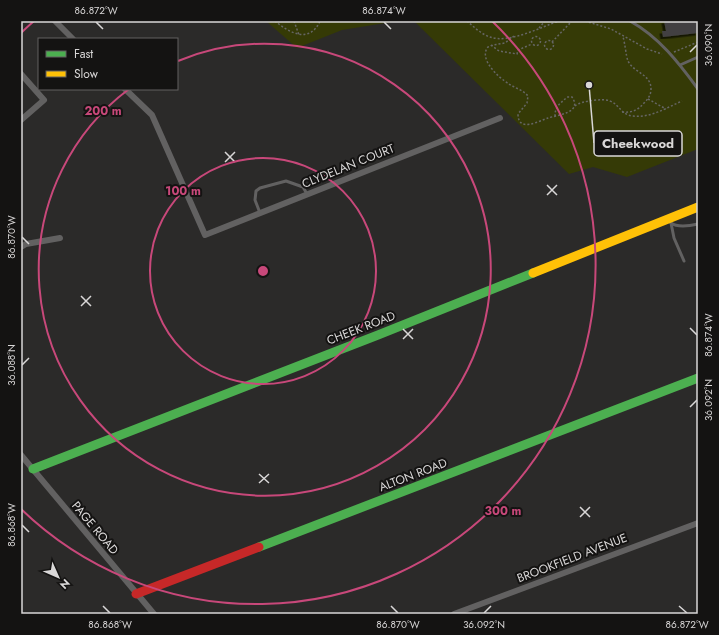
<svg xmlns="http://www.w3.org/2000/svg" width="719" height="635" font-family="Jost,sans-serif">
  <defs>
    <filter id="shadow"><feDropShadow dx="-2.5" dy="2.5" stdDeviation="0" flood-color="#0009"/></filter>
  </defs>
  <rect width="100%" height="100%" fill="#2b2a29"/>
  <!-- green -->
  <g fill="#353a06">
    <path d="M266 21H398L342 30 297 48Z"/>
    <path d="M414 21H698V149L627 177 593 167 569 174Z"/>
  </g>
  <!-- building -->
  <path fill="#424142" filter="url(#shadow)" d="M664 21H698V33L663 37 662 31H666Z"/>
  <g fill="none" stroke-linecap="round" stroke-linejoin="round">
    <!-- path -->
    <g stroke="#666664" stroke-width="1.5" stroke-dasharray="2 2" stroke-linecap="butt">
      <path d="M275 21C289 33 310 44 320 21"/>
      <path d="M294 21 299 35"/>
      <path d="M467 21C474 27 481 34 490 37 509 44 541 27 559 21"/>
      <path d="M585 21 611 29 647 49 662 54"/>
      <path d="M539 28 545 21"/>
      <path d="M514 36 505 43 493 45 488 47C478 59 499 78 509 84 515 88 523 90 528 96L527 103 518 114C518 133 539 121 548 118 557 115 583 113 572 97H567C560 104 555 106 555 116"/>
      <circle cx="536" cy="41" r="4.5"/>
      <circle cx="549" cy="45" r="4.5"/>
      <path d="M552 42 572 21"/>
      <path d="M491 45 499 51 517 54 518 50 532 44"/>
      <path d="M674 52 698 42"/>
      <path d="M648 99 666 109"/>
      <path d="M575 106C580 101 604 98 610 101 620 105 621 115 633 116 651 118 666 108 682 101"/>
      <path d="M622 112C632 113 638 110 644 103 648 99 651 95 651 89 651 74 634 73 628 61 626 56 625 43 623 37"/>
    </g>
    <!-- lane -->
    <g stroke="#626161" stroke-width="3">
      <path d="M630 21C659 37 679 63 698 89"/>
      <path d="M680 65 698 57"/>
      <path d="M260 213 255 200 256 191 260 188 286 181 303 187 307 194"/>
      <path d="M671 223 674 238 684 261"/>
      <path d="M671 223C678 228 689 226 698 224"/>
    </g>
    <!-- street -->
    <g stroke="#626161" stroke-width="6">
      <path d="M55 21 73 39"/>
      <path d="M21 74 44 100 21 120"/>
      <path d="M125 89 152 115 205 235 500 118"/>
      <path d="M21 247 26 244 60 238"/>
      <path d="M21 455 154 614"/>
      <path d="M454 614 698 523"/>
    </g>
    <!-- fast -->
    <g stroke="#4caf50" stroke-width="9">
      <path d="M33 469 378 335 533 273"/>
      <path d="M259 547 698 378"/>
    </g>
    <!-- slow -->
    <path stroke="#ffc107" stroke-width="9" d="M533 273 698 207"/>
    <!-- jam -->
    <path stroke="#c62828" stroke-width="9" d="M136 594 259 547"/>
  </g>
  <!-- ticks -->
  <path fill="none" stroke="#d9d7d7" stroke-width="1.5" d="M96 22 103 29M384 22 391 29M690 52 697 45M225 152 235 162M225 162 235 152M547 185 557 195M547 195 557 185M22 237 29 244M81 296 91 306M81 306 91 296M690 328 697 335M403 329 413 339M403 339 413 329M22 365 29 358M690 407 697 400M259 474 269 483M259 483 269 474M580 507 590 517M580 517 590 507M22 525 29 532M103 606 110 613M391 606 398 613M679 606 687 613M484 613 491 606"/>
  <!-- distance rings -->
  <g fill="none" stroke="#c8487a" stroke-width="2">
    <circle cx="263" cy="271" r="113"/>
    <path d="M178 61A226 226 0 1 1 129 89"/>
    <path d="M21 33A339 339 0 0 1 34 21M492 21A339 339 0 1 1 21 509"/>
  </g>
  <g text-anchor="middle" dominant-baseline="central" stroke-width="4" stroke-linejoin="round" paint-order="stroke">
    <!-- street labels -->
    <g font-size="12" fill="#d9d7d7" stroke="#141312">
      <text transform="translate(348 166) rotate(-22)">CLYDELAN COURT</text>
      <text transform="translate(361 328) rotate(-21)">CHEEK ROAD</text>
      <text transform="translate(413 475) rotate(-21)">ALTON ROAD</text>
      <text transform="translate(95 528) rotate(50)">PAGE ROAD</text>
      <text transform="translate(572 558) rotate(-21)">BROOKFIELD AVENUE</text>
    </g>
  </g>
  <circle cx="263" cy="271" r="6" fill="#c8487a" stroke="#141312" stroke-width="2"/>
  <g font-size="12" text-anchor="middle" font-weight="bold" fill="#c8487a" stroke="#141312" stroke-width="4" stroke-linejoin="round" paint-order="stroke">
    <text x="103" y="115">200 m</text>
    <text x="183" y="195">100 m</text>
    <text x="503" y="515">300 m</text>
  </g>
  <!-- callouts -->
  <path fill="none" stroke="#d9d7d7" stroke-width="1.5" d="M589 85L594 143"/>
  <circle fill="#d9d7d7" stroke="#141312" stroke-width="1.5" cx="589" cy="85" r="4"/>
  <rect fill="#141312" stroke="#d9d7d7" stroke-width="1.5" x="594" y="131" width="88" height="25" rx="4"/>
  <g font-size="13" text-anchor="middle" font-weight="bold" fill="#d9d7d7">
    <text x="638" y="148">Cheekwood</text>
  </g>
  <!-- border -->
  <rect width="719" height="635" fill="none" stroke="#141312" stroke-width="44"/>
  <!-- legend -->
  <rect x="38" y="38" width="140" height="52" fill="#141312" stroke="#636161"/>
  <rect x="46" y="51" width="20" height="6" fill="#4caf50" stroke="#636161"/>
  <text x="74" y="58" font-size="12" fill="#d9d7d7">Fast</text>
  <rect x="46" y="71" width="20" height="6" fill="#ffc107" stroke="#636161"/>
  <text x="74" y="78" font-size="12" fill="#d9d7d7">Slow</text>
  <!-- north arrow -->
  <g transform="translate(58 577) rotate(135)" stroke="#141312" stroke-width="3" paint-order="stroke">
  <path d="M0-3L7 15L0 10L-7 15Z" fill="#d9d7d7"/>
  <text y="-6" font-size="11" font-weight="bold" text-anchor="middle" fill="#d9d7d7">N</text>
  </g>
  <rect x="22" y="22" width="675" height="591" fill="none" stroke="#d9d7d7" stroke-width="1.5"/>
  <g font-size="10" text-anchor="middle" fill="#d9d7d7">
    <text x="96" y="14">86.872°W</text>
    <text x="384" y="14">86.874°W</text>
    <text transform="translate(708 45) rotate(-90)" y="4">36.090°N</text>
    <text transform="translate(11 237) rotate(-90)" y="4">86.870°W</text>
    <text transform="translate(708 335) rotate(-90)" y="4">86.874°W</text>
    <text transform="translate(11 365) rotate(-90)" y="4">36.088°N</text>
    <text transform="translate(708 400) rotate(-90)" y="4">36.092°N</text>
    <text transform="translate(11 525) rotate(-90)" y="4">86.868°W</text>
    <text x="110" y="628">86.868°W</text>
    <text x="398" y="628">86.870°W</text>
    <text x="484" y="628">36.092°N</text>
    <text x="687" y="628">86.872°W</text>
  </g>
</svg>
